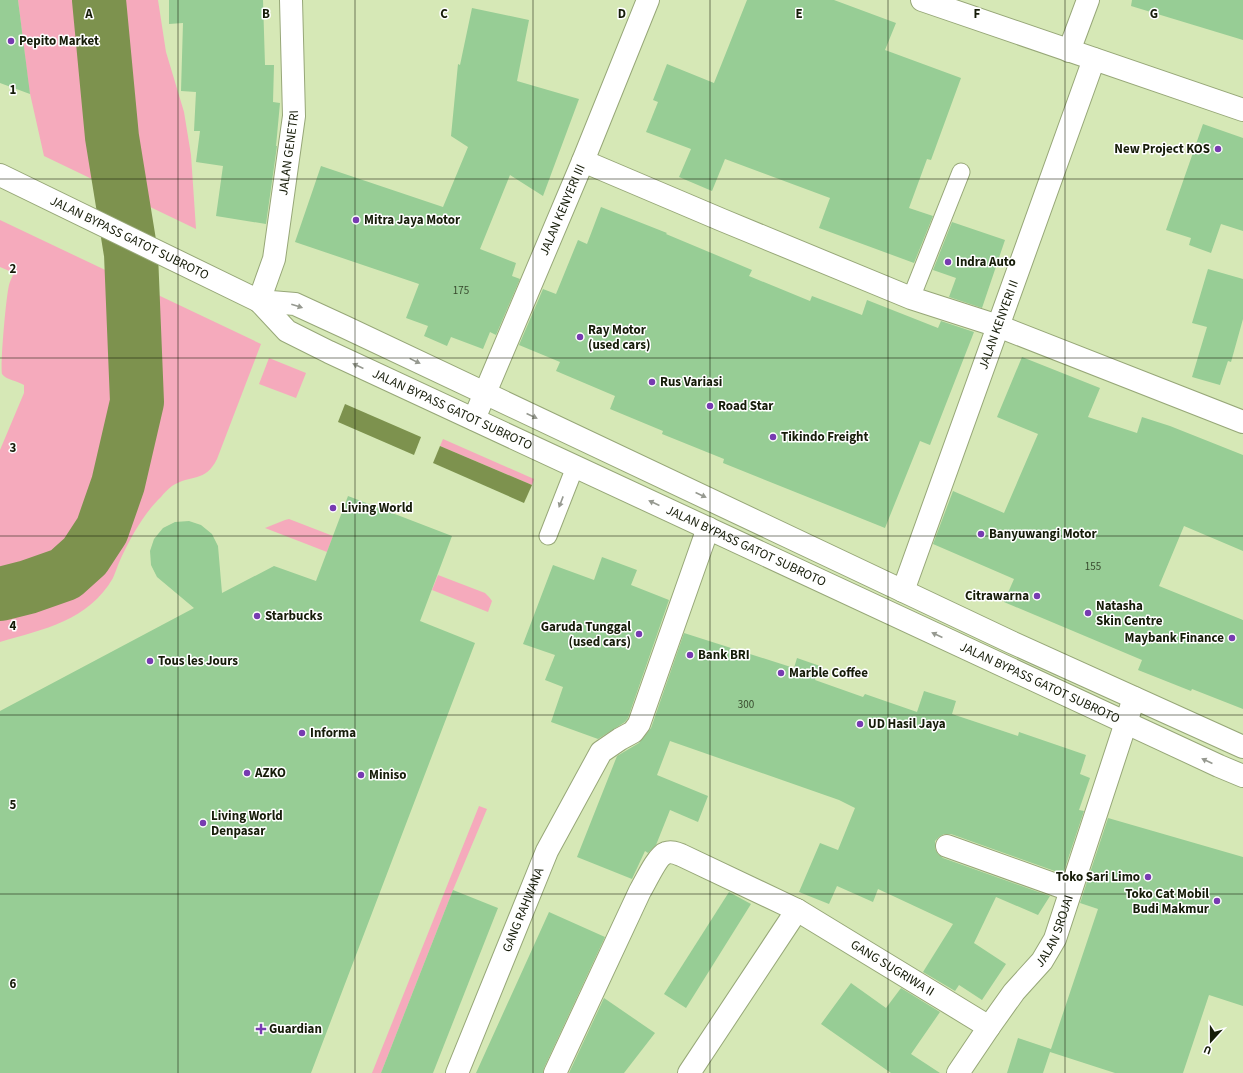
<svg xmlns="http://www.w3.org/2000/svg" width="1243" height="1073" font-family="'Source Sans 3',sans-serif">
  <rect width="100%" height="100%" fill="#d6e8b6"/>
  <!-- green -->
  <g fill="#f5aabc">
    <path d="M18 0H158L166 52 184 112 191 155 196 229 44 156 29 89Z"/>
    <path d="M0 220 261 344 217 459C205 483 191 474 172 486 168 489 164 493 161 497 144 513 131 537 121 558 118 564 116 571 113 578 88 621 44 629 0 642V450L24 393V385C18 381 6 380 2 374 0 366 6 297 9 285 10 281 12 277 14 273L0 267Z"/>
    <path d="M269 358 306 373 296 398 259 384Z"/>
    <path d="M443 439 534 479 532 485 440 446Z"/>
    <path d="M289 519 333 536 327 552 265 528 285 520Z"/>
    <path d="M438 575 485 593 489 597 492 601 488 612 432 590Z"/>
    <path d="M479 806 487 809 453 890 381 1073H372Z"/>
  </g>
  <!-- water -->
  <g fill="#7d924e">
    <path d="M345 404 421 437 414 455 338 422Z"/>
    <path d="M440 446 532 485 524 503 433 463Z"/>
  </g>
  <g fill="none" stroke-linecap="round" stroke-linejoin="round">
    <!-- river -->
    <path stroke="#7d924e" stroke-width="54" d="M0 594 28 587 65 574 85 556 102 530 118 484 137 402 131 254 112 137 99 0"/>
  </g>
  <!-- building -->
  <g fill="#97cd95">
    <path d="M0 0H18L30 94 0 83Z"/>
    <path d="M169 0H263L265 65H274L273 102 280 103 276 146H277L266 224 216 216 223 166 196 162 200 131H194L196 92 181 91 183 23 169 24Z"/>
    <path d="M747 0H834L896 23 885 50 961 78 931 160 927 159 909 208 933 216 914 263 819 228 830 198 725 159 712 191 679 177 691 149 646 132 658 102 653 100 667 64 714 83Z"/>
    <path d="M1132 0H1243V40L1131 6Z"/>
    <path d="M472 8 529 20 517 81 579 99 543 196 510 175 480 249 516 263 512 276 520 279 496 335 490 332 483 349 451 337 447 346 424 336 428 326 406 318 419 284 295 242 321 166 443 207 468 147 451 136 458 64 460 65Z"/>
    <path d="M1203 124 1243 138V231L1221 224 1211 253 1189 245 1191 238 1166 230Z"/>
    <path d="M601 207 667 233 666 234 752 270 749 276 810 301 812 296 862 315 867 300 938 328 941 321 974 332 930 445 920 441 885 528 723 463 724 459 662 434 663 431 610 409 615 396 556 371 560 362 519 345 543 289 556 294 578 240 587 244Z"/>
    <path d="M952 222 1005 240 982 308 949 297 956 278 933 270Z"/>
    <path d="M1208 269 1243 279V319L1231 362 1228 361 1220 385 1192 377 1207 327 1192 323Z"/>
    <path d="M1022 357 1100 388 1088 417 1137 433 1142 417 1170 426 1243 455V551L1184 526 1159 586 1243 620V709L1192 689 1191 691 1138 670 1142 660 1004 602 1014 579 933 544 953 491 1004 513 1038 434 997 417Z"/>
    <path d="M348 496 452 536 420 621 475 643 311 1073H0V711L194 608 157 577 151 565 150 551 154 539 163 528 175 522 189 521 201 525 212 534 218 546 222 593 274 566 316 581Z"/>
    <path d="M602 557 637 570 631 585 669 600 628 718 625 722 598 739 551 722 563 687 545 680 555 655 523 644 553 565 594 580Z"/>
    <path d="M684 633 794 668 797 658 820 666 815 680 863 697 865 694 917 712 924 691 956 701 952 714 1018 736 1019 732 1086 755 1080 774 1090 778 1079 810 1084 811 1063 874 951 834H944L939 837 935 841V849L938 854 943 858 1050 896 1038 915 996 897 974 943 1006 964 982 1000 959 985 955 991 923 972 953 924 878 889 873 902 837 886 829 904 799 892 820 843 838 850 855 808 839 800 670 741 657 775 708 796 698 822 670 810 656 845 648 853 645 851 632 879 577 857 617 756 639 743 651 728Z"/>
    <path d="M1108 818 1243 857V1006L1209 995 1183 1073H1115L1050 1052 1043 1073H1007L1018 1038 1051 1049 1098 909 1080 903Z"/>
    <path d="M453 890 498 908 433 1073H381Z"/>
    <path d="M729 892 751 904 686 1008 664 994Z"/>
    <path d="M549 912 605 937 544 1068 543 1073H476Z"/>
    <path d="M851 983 886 1008 901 988 940 1012 911 1054 940 1073H891L821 1024Z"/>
    <path d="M604 998 655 1033 624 1073H569Z"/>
  </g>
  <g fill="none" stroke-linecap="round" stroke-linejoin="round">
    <!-- service casing -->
    <g stroke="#97a778" stroke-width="19">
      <g id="service">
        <path d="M911 298 961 172"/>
        <path d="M548 536 575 467"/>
      </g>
    </g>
    <!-- minor casing -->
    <g stroke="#97a778" stroke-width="24">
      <g id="minor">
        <path d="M922 0 1243 110"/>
        <path d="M1069 51 1088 0"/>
        <path d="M583 161 722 220 911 298 998 326 1243 422"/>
        <path id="s1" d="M259 301 274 259 294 116 291 0"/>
        <path id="s2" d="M474 419 583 161 648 0"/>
        <path id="s3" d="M903 591 1094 59"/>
        <path d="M947 846 1070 890"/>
        <path id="s4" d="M457 1073 547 851 601 752 620 739 633 732 639 724 708 528"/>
        <path id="s5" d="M555 1073 640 891C645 883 657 856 666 853 671 851 676 853 681 855L797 910 989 1027"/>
        <path d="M689 1073 797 910"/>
        <path id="s6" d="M958 1073 989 1027 1014 992 1042 961 1055 939 1134 698"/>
      </g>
    </g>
    <!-- trunk casing -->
    <g stroke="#97a778" stroke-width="24">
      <g id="trunk">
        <path id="s7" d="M0 175 259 301 295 304 345 327 1011 642 1243 747"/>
        <path id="s8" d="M259 301 287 331 329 352 1219 766 1243 776"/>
      </g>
    </g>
    <!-- service -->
    <use href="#service" stroke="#fff" stroke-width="17"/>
    <!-- minor -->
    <use href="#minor" stroke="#fff" stroke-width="22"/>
    <!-- trunk -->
    <use href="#trunk" stroke="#fff" stroke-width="22"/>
  </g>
  <!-- one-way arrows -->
  <defs><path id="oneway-solid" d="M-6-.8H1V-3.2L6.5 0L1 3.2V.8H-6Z"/></defs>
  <g fill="#969990">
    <use href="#oneway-solid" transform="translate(297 306) rotate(18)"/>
    <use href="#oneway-solid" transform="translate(415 361) rotate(26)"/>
    <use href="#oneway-solid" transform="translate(358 366) rotate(-155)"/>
    <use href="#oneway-solid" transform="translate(532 416) rotate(25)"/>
    <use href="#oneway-solid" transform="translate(701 495) rotate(25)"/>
    <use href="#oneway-solid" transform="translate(561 502) rotate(111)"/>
    <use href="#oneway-solid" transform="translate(654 503) rotate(-155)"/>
    <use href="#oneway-solid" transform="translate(937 635) rotate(-155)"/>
    <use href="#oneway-solid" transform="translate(1207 761) rotate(-155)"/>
  </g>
  <!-- grid -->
  <path fill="none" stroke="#161c09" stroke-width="1" stroke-opacity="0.55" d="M178 0V1073M355 0V1073M533 0V1073M710 0V1073M888 0V1073M1065 0V1073M0 179H1243M0 358H1243M0 536H1243M0 715H1243M0 894H1243"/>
  <!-- markers -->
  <g fill="#773bb1" stroke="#fff" stroke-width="1.5">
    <circle cx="11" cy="41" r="4"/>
    <circle cx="1218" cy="149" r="4"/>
    <circle cx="356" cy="220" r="4"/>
    <circle cx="948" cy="262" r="4"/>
    <circle cx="580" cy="337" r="4"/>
    <circle cx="652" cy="382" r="4"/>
    <circle cx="710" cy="406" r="4"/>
    <circle cx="773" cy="437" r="4"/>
    <circle cx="333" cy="508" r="4"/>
    <circle cx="981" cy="534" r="4"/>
    <circle cx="1037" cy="596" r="4"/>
    <circle cx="1088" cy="613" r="4"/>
    <circle cx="257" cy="616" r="4"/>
    <circle cx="639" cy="634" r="4"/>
    <circle cx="1232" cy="638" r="4"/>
    <circle cx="690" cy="655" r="4"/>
    <circle cx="150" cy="661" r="4"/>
    <circle cx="781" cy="673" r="4"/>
    <circle cx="860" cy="724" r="4"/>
    <circle cx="302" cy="733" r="4"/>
    <circle cx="247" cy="773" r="4"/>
    <circle cx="361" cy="775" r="4"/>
    <circle cx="203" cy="823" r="4"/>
    <circle cx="1148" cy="877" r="4"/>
    <circle cx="1217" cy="901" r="4"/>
    <path d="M259 1023h4v4h4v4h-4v4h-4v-4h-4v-4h4z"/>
  </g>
  <g text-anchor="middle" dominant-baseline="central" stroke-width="3" stroke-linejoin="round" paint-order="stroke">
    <!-- number labels -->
    <g font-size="11" fill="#36482c">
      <text x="461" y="290">175</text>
      <text x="1093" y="566">155</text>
      <text x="746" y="704">300</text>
    </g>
    <!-- poi labels -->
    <g font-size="13" font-weight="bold" fill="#161c09" stroke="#fff" text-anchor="start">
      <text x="19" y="41">Pepito Market</text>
      <text x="1210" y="149" text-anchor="end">New Project KOS</text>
      <text x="364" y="220">Mitra Jaya Motor</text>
      <text x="956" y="262">Indra Auto</text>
      <text x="588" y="330">Ray Motor<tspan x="588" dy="15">(used cars)</tspan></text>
      <text x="660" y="382">Rus Variasi</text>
      <text x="718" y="406">Road Star</text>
      <text x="781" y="437">Tikindo Freight</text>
      <text x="341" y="508">Living World</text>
      <text x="989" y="534">Banyuwangi Motor</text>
      <text x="1029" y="596" text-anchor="end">Citrawarna</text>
      <text x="1096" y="606">Natasha<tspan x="1096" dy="15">Skin Centre</tspan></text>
      <text x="265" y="616">Starbucks</text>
      <text x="631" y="627" text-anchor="end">Garuda Tunggal<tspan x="631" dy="15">(used cars)</tspan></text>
      <text x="1224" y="638" text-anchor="end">Maybank Finance</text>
      <text x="698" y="655">Bank BRI</text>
      <text x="158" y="661">Tous les Jours</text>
      <text x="789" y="673">Marble Coffee</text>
      <text x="868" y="724">UD Hasil Jaya</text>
      <text x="310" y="733">Informa</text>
      <text x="255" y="773">AZKO</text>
      <text x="369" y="775">Miniso</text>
      <text x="211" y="816">Living World<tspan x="211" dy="15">Denpasar</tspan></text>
      <text x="1140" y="877" text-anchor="end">Toko Sari Limo</text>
      <text x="1209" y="894" text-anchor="end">Toko Cat Mobil<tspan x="1209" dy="15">Budi Makmur</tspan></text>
      <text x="269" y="1029">Guardian</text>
    </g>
    <!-- street labels -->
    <g font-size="13" fill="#161c09" stroke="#fff">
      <text stroke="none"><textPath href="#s1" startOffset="152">JALAN GENETRI</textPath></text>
      <text stroke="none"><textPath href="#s2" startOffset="227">JALAN KENYERI III</textPath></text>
      <text stroke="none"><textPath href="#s7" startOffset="144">JALAN BYPASS GATOT SUBROTO</textPath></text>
      <text stroke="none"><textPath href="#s3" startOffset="283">JALAN KENYERI II</textPath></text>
      <text stroke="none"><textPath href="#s8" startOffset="224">JALAN BYPASS GATOT SUBROTO</textPath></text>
      <text stroke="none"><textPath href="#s8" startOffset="548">JALAN BYPASS GATOT SUBROTO</textPath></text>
      <text stroke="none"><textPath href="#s8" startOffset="872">JALAN BYPASS GATOT SUBROTO</textPath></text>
      <text stroke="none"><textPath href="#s4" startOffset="176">GANG RAHWANA</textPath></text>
      <text stroke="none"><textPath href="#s6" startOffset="173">JALAN SROJAI</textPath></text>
      <text stroke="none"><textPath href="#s5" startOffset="503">GANG SUGRIWA II</textPath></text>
    </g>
  </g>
  <g font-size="13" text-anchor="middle" font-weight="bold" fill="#161c09" stroke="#fff" stroke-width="3" stroke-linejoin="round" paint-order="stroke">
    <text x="89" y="18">A</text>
    <text x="266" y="18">B</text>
    <text x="444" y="18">C</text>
    <text x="622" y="18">D</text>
    <text x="799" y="18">E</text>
    <text x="977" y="18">F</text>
    <text x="1154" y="18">G</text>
    <text x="13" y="94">1</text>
    <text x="13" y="273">2</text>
    <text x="13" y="452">3</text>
    <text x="13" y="630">4</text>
    <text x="13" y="809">5</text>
    <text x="13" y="988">6</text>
  </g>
  <!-- north arrow -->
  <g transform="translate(1211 1041) rotate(201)" stroke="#ffffff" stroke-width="3" paint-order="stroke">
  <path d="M0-3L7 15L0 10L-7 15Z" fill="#161c09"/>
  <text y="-6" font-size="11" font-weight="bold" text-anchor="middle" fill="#161c09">U</text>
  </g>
</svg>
